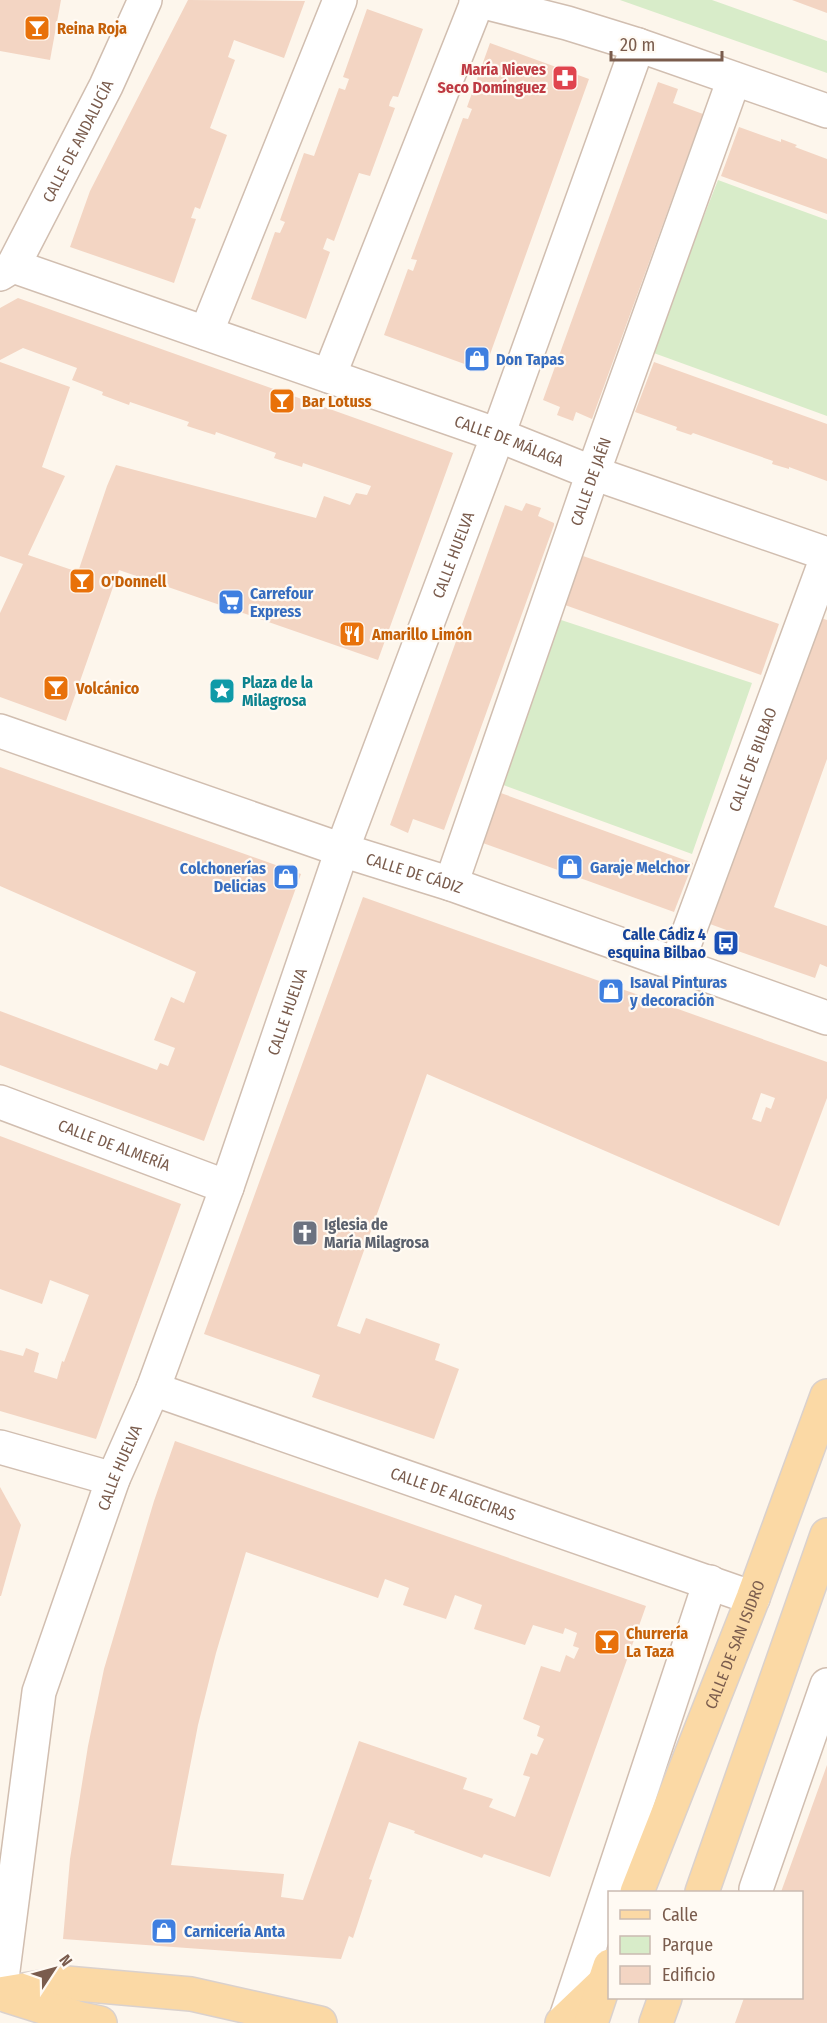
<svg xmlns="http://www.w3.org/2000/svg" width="827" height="2023" font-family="'Fira Sans Condensed',sans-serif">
  <rect width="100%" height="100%" fill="#fdf6ec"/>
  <!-- green -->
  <g fill="#d8ecc9">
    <path d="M620 0H712L827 41V73Z"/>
    <path d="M718 180 827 220V416L651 352Z"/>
    <path d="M552 617 752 683 692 854 498 783Z"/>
  </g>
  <!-- building -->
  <g fill="#f3d5c3" fill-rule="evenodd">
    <path d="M0 0H61L50 60 0 51Z"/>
    <path d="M188 0 305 1 284 58 234 40 228 57 235 60 210 128 227 135 200 209 195 207 191 218 196 219 174 283 70 247 90 191Z"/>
    <path d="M792 0H827V13Z"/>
    <path d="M367 9 423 29 398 97 393 96 390 102 389 106 395 108 370 176 359 173 334 241 327 238 323 249 330 252 306 319 251 299 275 232 280 233 285 222 280 220 304 153 314 156 339 88 345 90 349 79 343 77Z"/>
    <path d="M490 43 589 79 484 371 384 335 408 269 413 271 417 260 411 259 463 118 468 119 472 109 467 107Z"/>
    <path d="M658 82 678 89 673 103 703 114 592 419 576 412 573 421 557 415 560 407 543 400Z"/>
    <path d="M739 127 781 142V139L797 145 795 147 827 159V214L721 176Z"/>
    <path d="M18 298 453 453 378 660 119 570 66 721 0 697V613L23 564 0 556V362L70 387 42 467 65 476 28 555 78 572 107 486 116 465 316 518 324 496 350 505 356 493 367 495 371 486 303 463 302 467 274 458 276 453 216 432 215 435 187 426 189 422 130 402 129 405 102 395 103 392 72 380 77 368 23 348 0 360V308Z"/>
    <path d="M654 362 827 424V481L789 467V469L772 464 773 461 693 433 691 435 676 430 677 427 635 412Z"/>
    <path d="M526 503 541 508 538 516 554 523V525L444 830 413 819 408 833 390 825 505 505 522 511Z"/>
    <path d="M583 556 779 624 761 675 565 605Z"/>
    <path d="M821 618 827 620V759L774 907 827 926V967L820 964 815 978 735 950 740 935 710 924Z"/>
    <path d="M0 767 301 874 204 1141 0 1065V1011L157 1070 160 1063 168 1066 175 1048 154 1040 171 997 184 1003 196 972 0 886Z"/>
    <path d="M498 792 693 863 674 912 480 842Z"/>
    <path d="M363 897 827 1062V1098L779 1226 427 1074 337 1326 360 1334 366 1318 440 1344 435 1360 459 1369 434 1439 312 1397 320 1375 204 1334ZM761 1093 775 1098 771 1109 766 1107 761 1122 752 1119Z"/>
    <path d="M0 1136 181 1204 96 1439 0 1411V1350L23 1356 26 1348 39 1353 34 1372 57 1379 62 1361 64 1362 89 1295 50 1280 42 1304 0 1289Z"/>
    <path d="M175 1441 646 1606 550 1877 484 1854 482 1858 414 1833 415 1831 389 1822 369 1879 372 1880 353 1938 349 1936 341 1959 63 1939 70 1859 88 1746 104 1669 154 1501ZM246 1552 378 1598 385 1579 409 1588 403 1605 446 1619 455 1595 482 1605 474 1629 525 1645 533 1625 563 1634 565 1628 577 1633 573 1646 579 1648 574 1659 566 1655 560 1672 541 1666 523 1719 540 1726 537 1736 544 1739 537 1755 531 1753 523 1775 530 1777 515 1817 489 1807 493 1799 463 1789 467 1778 359 1741 303 1900 281 1897 284 1874 171 1865 198 1725 216 1653Z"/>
    <path d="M0 1487 21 1525 1 1596H0Z"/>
    <path d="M827 1765V2023H735L744 1998H802V1892H781Z"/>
  </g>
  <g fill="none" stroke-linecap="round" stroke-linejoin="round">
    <!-- minor casing -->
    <g stroke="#d1beb0" stroke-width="36">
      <g id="minor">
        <path d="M476 0 567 23 638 45 827 111"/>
        <path id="s1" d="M13 266 498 435 593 473 827 554"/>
        <path id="s2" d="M0 274 13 266 106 86 145 0"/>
        <path d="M206 333 340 0"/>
        <path d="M329 376 478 0"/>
        <path id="s3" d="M0 731 342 850 451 884 827 1018"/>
        <path id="s4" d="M451 884 593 473 734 79"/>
        <path id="s5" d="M677 964 827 557"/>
        <path id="s6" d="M0 1102 227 1187"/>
        <path id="s7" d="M153 1389 753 1598"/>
        <path d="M0 1447 113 1479"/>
        <path d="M756 1889 827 1685"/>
        <path id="s8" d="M0 1994 39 1692 113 1479 153 1389 227 1187 342 850 498 435 638 45"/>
        <path d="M566 2018 710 1582"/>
      </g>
    </g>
    <!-- major casing -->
    <g stroke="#dad1cd" stroke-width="36">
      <g id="major">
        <path id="s9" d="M637 1892 753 1598 827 1396"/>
        <path d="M702 1892 827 1535"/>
        <path d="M0 1994 66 1983 191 1994 320 2023"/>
        <path d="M8 1996 81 2019 100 2023"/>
        <path d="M562 2023 602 1985"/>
        <path d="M591 2023 610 1966"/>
        <path d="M656 2023 665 1998"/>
      </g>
    </g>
    <!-- minor -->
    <use href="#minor" stroke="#fff" stroke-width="33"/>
    <!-- major -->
    <use href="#major" stroke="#fbd9a5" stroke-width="33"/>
  </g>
  <!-- icons -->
  <defs>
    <g id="bar-square" transform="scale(1.35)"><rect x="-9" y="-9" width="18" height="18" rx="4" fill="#e8710a" stroke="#fffaf3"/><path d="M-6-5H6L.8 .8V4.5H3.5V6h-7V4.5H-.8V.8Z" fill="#fff"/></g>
    <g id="pharmacy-square" transform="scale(1.35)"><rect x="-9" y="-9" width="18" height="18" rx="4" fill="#e0444e" stroke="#fffaf3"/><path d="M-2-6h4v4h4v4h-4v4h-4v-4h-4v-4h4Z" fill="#fff"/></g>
    <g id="shop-square" transform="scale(1.35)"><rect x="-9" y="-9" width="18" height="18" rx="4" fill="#3f7fe0" stroke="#fffaf3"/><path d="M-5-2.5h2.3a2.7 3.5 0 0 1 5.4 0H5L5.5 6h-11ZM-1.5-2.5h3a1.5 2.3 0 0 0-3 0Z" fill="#fff"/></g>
    <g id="supermarket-square" transform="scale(1.35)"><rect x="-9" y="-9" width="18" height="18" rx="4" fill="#3f7fe0" stroke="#fffaf3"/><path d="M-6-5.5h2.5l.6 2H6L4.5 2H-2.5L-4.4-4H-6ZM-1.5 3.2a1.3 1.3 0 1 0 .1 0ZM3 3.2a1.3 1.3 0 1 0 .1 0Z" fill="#fff"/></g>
    <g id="restaurant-square" transform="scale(1.35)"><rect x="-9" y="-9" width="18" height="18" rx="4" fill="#e8710a" stroke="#fffaf3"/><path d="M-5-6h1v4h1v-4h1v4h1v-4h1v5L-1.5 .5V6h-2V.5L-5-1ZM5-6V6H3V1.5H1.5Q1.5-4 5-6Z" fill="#fff"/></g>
    <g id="sight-square" transform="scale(1.35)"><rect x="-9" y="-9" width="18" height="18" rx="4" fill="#0f9aa8" stroke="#fffaf3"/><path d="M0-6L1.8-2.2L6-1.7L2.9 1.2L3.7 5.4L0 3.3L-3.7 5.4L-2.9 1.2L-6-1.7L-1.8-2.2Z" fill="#fff"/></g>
    <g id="bus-square" transform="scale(1.35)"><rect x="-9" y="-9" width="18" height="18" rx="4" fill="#1a4fb4" stroke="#fffaf3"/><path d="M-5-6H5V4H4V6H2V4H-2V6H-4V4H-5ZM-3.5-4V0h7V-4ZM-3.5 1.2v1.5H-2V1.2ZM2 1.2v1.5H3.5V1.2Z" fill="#fff"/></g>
    <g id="church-square" transform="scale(1.35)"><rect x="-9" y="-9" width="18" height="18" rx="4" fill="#6b7280" stroke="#fffaf3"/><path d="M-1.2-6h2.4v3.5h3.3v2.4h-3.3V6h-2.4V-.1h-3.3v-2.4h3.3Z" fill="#fff"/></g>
  </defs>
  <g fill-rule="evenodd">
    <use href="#bar-square" x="37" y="28"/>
    <use href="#pharmacy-square" x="565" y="78"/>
    <use href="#shop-square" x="477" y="359"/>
    <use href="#bar-square" x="282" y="401"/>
    <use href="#bar-square" x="82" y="581"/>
    <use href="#supermarket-square" x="231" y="602"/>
    <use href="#restaurant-square" x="352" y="634"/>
    <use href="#bar-square" x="56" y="688"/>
    <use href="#sight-square" x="222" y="691"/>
    <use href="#shop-square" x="570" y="867"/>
    <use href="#shop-square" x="286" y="877"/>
    <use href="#bus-square" x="726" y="943"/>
    <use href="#shop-square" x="611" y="991"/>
    <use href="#church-square" x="305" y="1233"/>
    <use href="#bar-square" x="607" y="1642"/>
    <use href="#shop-square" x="164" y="1931"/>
  </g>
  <g text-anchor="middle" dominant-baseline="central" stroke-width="4.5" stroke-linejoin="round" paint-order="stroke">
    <!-- food labels -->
    <g font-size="16" font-weight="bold" fill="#c56008" stroke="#fffaf3" text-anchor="start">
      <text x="57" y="28">Reina Roja</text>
      <text x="302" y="401">Bar Lotuss</text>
      <text x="101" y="581">O'Donnell</text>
      <text x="372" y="634">Amarillo Limón</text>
      <text x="76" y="688">Volcánico</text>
      <text x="626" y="1633">Churrería<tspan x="626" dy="18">La Taza</tspan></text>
    </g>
    <!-- health labels -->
    <g font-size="16" font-weight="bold" fill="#be3a42" stroke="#fffaf3" text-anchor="end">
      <text x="546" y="69">María Nieves<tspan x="546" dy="18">Seco Domínguez</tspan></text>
    </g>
    <!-- street labels -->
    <g font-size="16" fill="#7a5c4d" stroke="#fffaf3">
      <text stroke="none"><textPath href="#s2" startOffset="156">CALLE DE ANDALUCÍA</textPath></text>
      <text stroke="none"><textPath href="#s1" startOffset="526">CALLE DE MÁLAGA</textPath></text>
      <text stroke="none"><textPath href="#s4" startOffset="426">CALLE DE JAÉN</textPath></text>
      <text stroke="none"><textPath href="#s8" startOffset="1515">CALLE HUELVA</textPath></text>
      <text stroke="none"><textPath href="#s5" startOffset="218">CALLE DE BILBAO</textPath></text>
      <text stroke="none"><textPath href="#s3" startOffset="438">CALLE DE CÁDIZ</textPath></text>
      <text stroke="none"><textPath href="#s8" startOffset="1029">CALLE HUELVA</textPath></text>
      <text stroke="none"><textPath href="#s6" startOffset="122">CALLE DE ALMERÍA</textPath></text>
      <text stroke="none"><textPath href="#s8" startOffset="543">CALLE HUELVA</textPath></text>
      <text stroke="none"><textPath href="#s7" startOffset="318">CALLE DE ALGECIRAS</textPath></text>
      <text stroke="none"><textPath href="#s9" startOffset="266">CALLE DE SAN ISIDRO</textPath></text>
    </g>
    <!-- shop labels -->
    <g font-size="16" font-weight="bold" fill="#366cbe" stroke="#fffaf3" text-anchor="start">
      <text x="496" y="359">Don Tapas</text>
      <text x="250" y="593">Carrefour<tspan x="250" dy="18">Express</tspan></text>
      <text x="590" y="867">Garaje Melchor</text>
      <text x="266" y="868" text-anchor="end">Colchonerías<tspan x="266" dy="18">Delicias</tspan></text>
      <text x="630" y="982">Isaval Pinturas<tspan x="630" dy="18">y decoración</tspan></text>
      <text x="184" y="1931">Carnicería Anta</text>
    </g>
    <!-- culture labels -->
    <g font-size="16" font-weight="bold" fill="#0d838f" stroke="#fffaf3" text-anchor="start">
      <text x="242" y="682">Plaza de la<tspan x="242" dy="18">Milagrosa</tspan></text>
    </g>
    <!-- transit labels -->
    <g font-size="16" font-weight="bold" fill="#164399" stroke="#fffaf3" text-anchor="end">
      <text x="706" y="934">Calle Cádiz 4<tspan x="706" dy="18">esquina Bilbao</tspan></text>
    </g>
    <!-- worship labels -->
    <g font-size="16" font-weight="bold" fill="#5b616d" stroke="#fffaf3" text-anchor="start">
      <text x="324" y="1224">Iglesia de<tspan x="324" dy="18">María Milagrosa</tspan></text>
    </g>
  </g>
  <!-- legend -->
  <rect x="608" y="1891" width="195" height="108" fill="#fffaf3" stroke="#cabbb1" stroke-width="1.5"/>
  <rect x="620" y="1910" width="30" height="9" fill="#fbd9a5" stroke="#cabbb1" stroke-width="1.5"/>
  <text x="662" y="1921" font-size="18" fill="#7a5c4d">Calle</text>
  <rect x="620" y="1936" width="30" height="18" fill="#d8ecc9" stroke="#cabbb1" stroke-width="1.5"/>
  <text x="662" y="1951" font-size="18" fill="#7a5c4d">Parque</text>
  <rect x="620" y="1966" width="30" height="18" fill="#f3d5c3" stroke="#cabbb1" stroke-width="1.5"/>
  <text x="662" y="1981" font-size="18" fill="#7a5c4d">Edificio</text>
  <!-- north arrow -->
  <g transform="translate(54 1969) rotate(54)" stroke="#fffaf3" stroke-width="4.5" paint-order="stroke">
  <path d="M0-4.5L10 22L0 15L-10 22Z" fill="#7a5c4d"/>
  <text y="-9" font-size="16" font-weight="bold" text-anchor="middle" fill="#7a5c4d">N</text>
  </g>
  <!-- scale -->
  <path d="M611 51v9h111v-9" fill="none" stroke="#7a5c4d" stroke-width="3"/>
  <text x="620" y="51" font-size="18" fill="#7a5c4d" stroke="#fffaf3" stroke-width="4.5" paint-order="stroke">20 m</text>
</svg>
